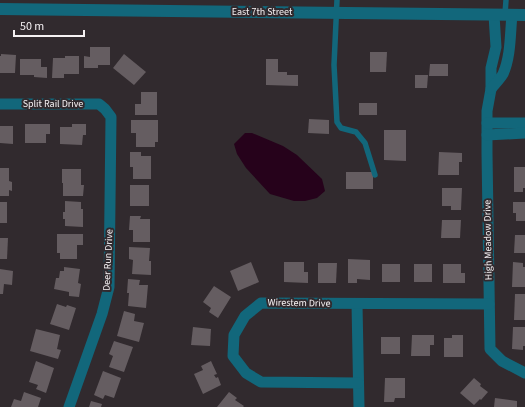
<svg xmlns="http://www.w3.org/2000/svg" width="525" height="407" font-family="'Source Sans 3',sans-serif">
  <rect width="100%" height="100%" fill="#312a2e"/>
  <!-- water -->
  <path fill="#26021b" d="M245 133H252L283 146 297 155 322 179 325 191 317 198 305 201H294L270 194 246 168 237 154 234 144Z"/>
  <!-- building -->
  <g fill="#655d61">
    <path d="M90 47H110V65H98V68H84V56L90 57Z"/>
    <path d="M370 52H387L386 72H370Z"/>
    <path d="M1 54 16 55 15 73H0V56H1Z"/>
    <path d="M124 54 146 72 134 85 113 68Z"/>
    <path d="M65 56H79V74H64V78H52L53 58H65Z"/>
    <path d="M20 59H41V67H47V78L34 77V75H20Z"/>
    <path d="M266 59H278V72H287V75H298V86L266 85Z"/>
    <path d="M430 64H448V76H429Z"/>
    <path d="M415 75H428L427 88H415Z"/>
    <path d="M141 92H157V115H135V104H141Z"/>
    <rect x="359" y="103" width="18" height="12"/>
    <path d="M309 119 329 120V134L308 133Z"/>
    <path d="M131 120H158V142H155V147H136V133H131Z"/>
    <path d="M25 124H50V134H46V143H25Z"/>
    <path d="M72 124H86V135H83L82 145 60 144V127H72Z"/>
    <path d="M0 126H13V144L0 143Z"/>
    <path d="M384 130H406V161L384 160Z"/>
    <path d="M130 152H141V156H151V179H133V167H130Z"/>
    <path d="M439 152 462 153V162H459V175H438Z"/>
    <path d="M514 167H525V188H523V192H514Z"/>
    <path d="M0 168H9V181L12 182V191L9 190V196H0Z"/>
    <path d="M62 169H81V185H84L83 196H63V183H62Z"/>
    <rect x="346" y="172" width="27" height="17"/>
    <rect x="130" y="185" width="19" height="21"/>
    <path d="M442 188H462L461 210H451V206H442Z"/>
    <path d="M65 201 81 202V209H83V227L65 226V219H63V212H65Z"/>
    <rect x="0" y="202" width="7" height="21"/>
    <path d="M513 202H525V221H516V213H513Z"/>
    <path d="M130 216H141L140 219H150V242H133V230H129Z"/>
    <path d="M442 220H461L460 238H441Z"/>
    <path d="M57 234H83V245H77V259H60V253H57Z"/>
    <path d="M515 235H525V253H514Z"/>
    <path d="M0 238H8L7 259H0Z"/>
    <path d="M129 247 150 248 149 261H151V275L132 274 133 260 129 259Z"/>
    <path d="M348 259 370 260V280L357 279V283H348Z"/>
    <path d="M251 262 259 282 238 291 230 271Z"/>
    <path d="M284 262H304V272H308V283L284 282Z"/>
    <path d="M513 262 523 263V267H525V287H512Z"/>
    <path d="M318 263H337L336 283H318Z"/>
    <rect x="382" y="264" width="18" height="18"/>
    <rect x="414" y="264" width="18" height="18"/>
    <path d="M443 264H461V273H465V283H443Z"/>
    <path d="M64 267 80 269 78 283 81 284 79 297 69 296V292L54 289 56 278H59L60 271H64Z"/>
    <path d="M0 269 13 271 12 285 4 284 3 294H0Z"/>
    <path d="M128 279 140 280 139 285H148L146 308 128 306 129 293H127Z"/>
    <path d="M214 286 231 297 218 318 209 312 211 308 203 302Z"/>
    <path d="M515 294H525V320H514Z"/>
    <path d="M57 304 66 307 67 305 76 308 69 330 50 324Z"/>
    <path d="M124 311 135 314 134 321 144 323 139 342 117 336Z"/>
    <path d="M193 327 211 329 210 346 191 345Z"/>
    <path d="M513 327H525V346H523V350L512 349Z"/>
    <path d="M36 329 60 335 57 349 61 350 58 359 30 351Z"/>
    <path d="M412 335H434V345H430V356H411Z"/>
    <path d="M452 335H463V357H444V338H452Z"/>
    <rect x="381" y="337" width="19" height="17"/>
    <path d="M114 341 133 347 124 372 109 367 113 356 109 354Z"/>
    <path d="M36 361 54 368 46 393 36 389 38 385 29 382Z"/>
    <path d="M211 361 217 374 214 375 216 378 218 377 221 385 203 394 194 374 203 370 201 366Z"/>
    <path d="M103 371 121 378 114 398 105 395 103 399 94 395Z"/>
    <path d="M385 378H405V398H395L394 402H384Z"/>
    <path d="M474 378 481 384 480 386 488 392 481 400 480 399 474 405 460 393Z"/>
    <path d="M24 392 41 398 38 407H11L14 399 21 401Z"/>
    <path d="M229 392 237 398 235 400 244 406 243 407H217Z"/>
    <path d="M495 398 517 401V407H494Z"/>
    <path d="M91 401 102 404 101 407H89Z"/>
  </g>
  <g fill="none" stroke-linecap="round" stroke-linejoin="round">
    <!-- service -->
    <g stroke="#12677b" stroke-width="5.5">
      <path d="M337 0 334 65 337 122 341 128 356 132 365 143 375 175"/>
      <path d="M505 14 506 0"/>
    </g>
    <!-- minor -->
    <g stroke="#12677b" stroke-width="11">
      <path d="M494 15 496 47 491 68V89L487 111V153L490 349 502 361 525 373"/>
      <path d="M491 89C495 84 500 79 503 74 511 56 510 34 512 15"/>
      <path d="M0 104H99L105 109 111 117 109 287 102 314 69 407"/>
      <path d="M487 123H525"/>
      <path d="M487 135 525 133"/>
      <path d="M357 304 359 407"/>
      <path d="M358 383 261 382 246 373 233 356 234 335 245 316 261 303 489 304"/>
    </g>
    <!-- tertiary -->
    <path stroke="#12677b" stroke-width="12" d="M0 9 525 15"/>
  </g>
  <g text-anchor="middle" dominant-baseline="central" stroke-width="4" stroke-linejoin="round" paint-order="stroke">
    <!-- street labels -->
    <g font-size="10" fill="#f5f1f3" stroke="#312a2e">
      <text x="262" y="12">East 7th Street</text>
      <text x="53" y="104">Split Rail Drive</text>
      <text transform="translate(488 240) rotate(-91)">High Meadow Drive</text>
      <text transform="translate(108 260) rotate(-87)">Deer Run Drive</text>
      <text transform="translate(299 303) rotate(1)">Wirestem Drive</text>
    </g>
  </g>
  <!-- scale -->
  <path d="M14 30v6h70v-6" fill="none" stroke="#f5f1f3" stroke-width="2"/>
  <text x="20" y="30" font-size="12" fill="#f5f1f3" stroke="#312a2e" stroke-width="3" paint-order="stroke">50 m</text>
</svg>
